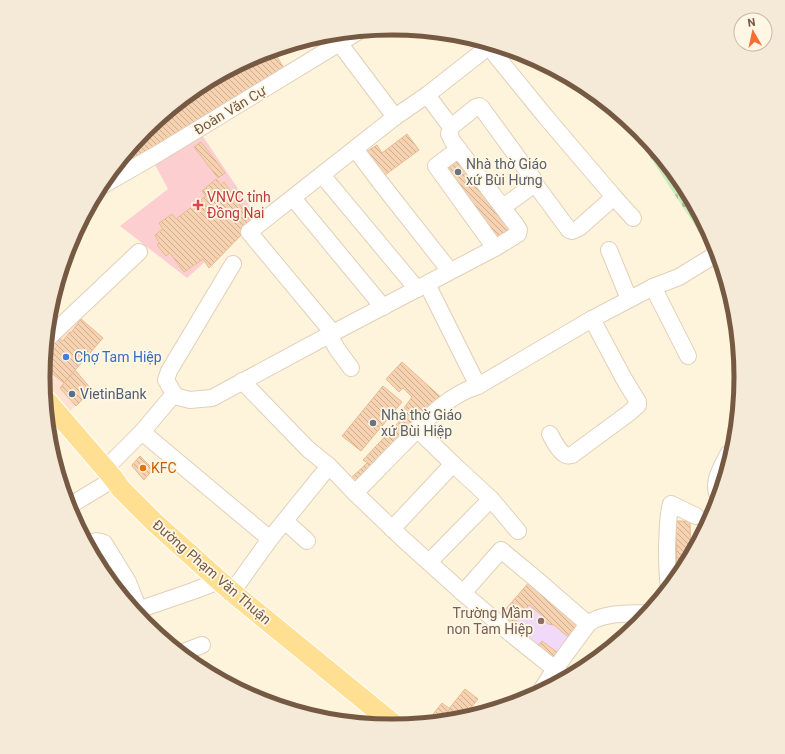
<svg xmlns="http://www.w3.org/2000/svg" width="785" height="754" font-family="Roboto,sans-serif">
  <defs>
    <pattern id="cemetery-stones" width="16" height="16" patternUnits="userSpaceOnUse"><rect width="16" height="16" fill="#caecba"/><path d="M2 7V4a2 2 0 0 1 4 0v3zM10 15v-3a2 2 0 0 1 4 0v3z" fill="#a9c299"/></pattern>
    <pattern id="building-back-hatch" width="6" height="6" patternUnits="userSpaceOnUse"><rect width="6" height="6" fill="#f6d2b1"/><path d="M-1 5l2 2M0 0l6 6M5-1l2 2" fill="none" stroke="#ccad92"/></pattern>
  </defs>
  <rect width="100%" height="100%" fill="#fef4dc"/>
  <!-- commercial -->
  <path fill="#ffe1cf" d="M77 316 103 338 75 370 92 390 66 415 45 390 44 377 47 344Z"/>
  <!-- education -->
  <path fill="#f1d9fa" d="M531 580 583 625 554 664 498 618Z"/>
  <!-- medical -->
  <path fill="#fdced0" d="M202 135 259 220 246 230 209 268 205 262 187 278 120 226 168 189 154 163Z"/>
  <!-- cemetery -->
  <path fill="url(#cemetery-stones)" d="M644 136 683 183 715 244 717 249 711 253 696 227 650 157 641 141Z"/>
  <!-- building -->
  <g fill="url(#building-back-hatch)" stroke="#eaba90">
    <path d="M273 50 285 70 109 175 146 130 199 87 259 54Z"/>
    <path d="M407 134 419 150 381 178 363 154 377 145 382 153Z"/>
    <path d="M201 142 225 173 218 178 194 147Z"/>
    <path d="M458 154 515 232 496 243 440 167Z"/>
    <path d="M216 179 221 185 224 182 253 224 246 230 209 268 203 259 184 272 170 253 166 256 157 245 159 243 155 235 163 229 159 223 172 214 176 219 206 196 202 191Z"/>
    <path d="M81 319 103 338 64 383 44 367 46 351 58 337 63 341 70 332 71 333Z"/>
    <path d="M402 362 444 400 421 420 404 408 412 397 403 388 399 392 386 379Z"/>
    <path d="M75 370 92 390 76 406 60 388Z"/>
    <path d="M383 386 402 402 361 451 342 436Z"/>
    <path d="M409 411 421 420 374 467 363 460Z"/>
    <path d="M140 456 153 469 144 480 132 466V465Z"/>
    <path d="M367 463 374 467 355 487 349 480Z"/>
    <path d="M676 521H690L691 556 683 571 677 578Z"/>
    <path d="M531 580 583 625 572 640 554 625 548 624 545 621 544 617 529 605 510 628 498 618Z"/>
    <path d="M542 641 561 655 554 664 536 649Z"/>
    <path d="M465 689 478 699 462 719 439 721Z"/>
    <path d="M442 703 450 709 439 721 426 723Z"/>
  </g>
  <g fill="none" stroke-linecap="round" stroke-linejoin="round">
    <!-- minor casing -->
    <g stroke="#e2cfb8" stroke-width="18">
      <g id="minor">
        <path d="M340 44 395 117"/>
        <path d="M489 47 545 116 614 197 579 228 572 231 569 230 535 184"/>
        <path d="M451 127 476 107 479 106 481 107 534 180 535 184 503 207"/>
        <path d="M355 149 380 182 450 271"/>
        <path d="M459 149 436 166 495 248"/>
        <path d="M322 175 417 289"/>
        <path d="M100 187 159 153 359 31"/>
        <path d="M614 197 633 218"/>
        <path d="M293 198 383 307"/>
        <path d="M609 250 629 299"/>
        <path d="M427 284 478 386"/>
        <path d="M653 287 683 346 688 356"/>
        <path d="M333 333 249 232 395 117 427 95 492 44"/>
        <path d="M329 335 337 349 351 368"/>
        <path d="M47 339 139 252"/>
        <path d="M242 381 308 449 329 466 355 493 403 539 463 593 511 634 566 678"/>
        <path d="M174 394 178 397 190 400 212 398 329 335 495 248 518 234 519 230 516 225 453 142 449 134 451 127 427 95"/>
        <path d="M417 429 453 464 491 499 518 531"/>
        <path d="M142 432 270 539"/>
        <path d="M550 434C553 440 560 453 566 455 568 456 569 455 572 455L629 413 638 405V402L624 379 592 319"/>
        <path d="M105 469 142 432 174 394 166 380 169 371 233 264"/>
        <path d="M355 493C371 477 387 460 403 444 424 422 447 395 478 386L592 319 653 287 679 277 718 253"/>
        <path d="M719 498C711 482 721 469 728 454"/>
        <path d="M69 506 114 479"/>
        <path d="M285 521 307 541"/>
        <path d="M392 529 453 464"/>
        <path d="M88 544C94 541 98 540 104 543L128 582 139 610"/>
        <path d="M429 562 491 499"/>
        <path d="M669 588C667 574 667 560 667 546 668 532 667 518 671 504L696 516"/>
        <path d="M232 592 270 539 329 466"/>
        <path d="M463 593 501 550 536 579 588 624"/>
        <path d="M135 611 193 591 219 581"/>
        <path d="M181 653 202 645"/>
        <path d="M540 692 555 669 588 624C602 612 630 614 648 613"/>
        <path d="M370 724 379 711"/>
      </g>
    </g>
    <!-- major casing -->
    <g stroke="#fff" stroke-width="22">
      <path id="major" d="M46 400 114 479 121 489 154 522 232 592 396 726"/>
    </g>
    <!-- minor -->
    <use href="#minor" stroke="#fff" stroke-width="16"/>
    <!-- major -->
    <use href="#major" stroke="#ffdf92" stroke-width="20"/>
  </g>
  <!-- markers -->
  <g fill="#6b7280" stroke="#fff7e4" stroke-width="1.5">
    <circle cx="458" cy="172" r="4"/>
    <circle cx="373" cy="423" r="4"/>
  </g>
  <path fill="#e0444e" stroke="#fff7e4" stroke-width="1.5" d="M196 199h4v4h4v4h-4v4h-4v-4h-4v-4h4z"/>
  <circle fill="#3f7fe0" stroke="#fff7e4" stroke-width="1.5" cx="66" cy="357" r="4"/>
  <circle fill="#5c6f8a" stroke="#fff7e4" stroke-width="1.5" cx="72" cy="394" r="4"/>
  <circle fill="#e8710a" stroke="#fff7e4" stroke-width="1.5" cx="143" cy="468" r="4"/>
  <circle fill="#8d6e63" stroke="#fff7e4" stroke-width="1.5" cx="541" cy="621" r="4"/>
  <g text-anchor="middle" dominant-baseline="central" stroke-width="3.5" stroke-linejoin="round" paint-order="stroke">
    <!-- street labels -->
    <g font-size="14" fill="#755943" stroke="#fff7e4">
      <text transform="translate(230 110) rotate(-31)">Đoàn Văn Cự</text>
      <text transform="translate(212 572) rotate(41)">Đường Phạm Văn Thuận</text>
    </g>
    <!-- worship labels -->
    <g font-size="14" fill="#5b616d" stroke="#fff7e4" text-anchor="start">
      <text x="466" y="164">Nhà thờ Giáo<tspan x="466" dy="16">xứ Bùi Hưng</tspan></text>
      <text x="381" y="415">Nhà thờ Giáo<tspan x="381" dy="16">xứ Bùi Hiệp</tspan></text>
    </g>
    <!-- health labels -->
    <g font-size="14" fill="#be3a42" stroke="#fff7e4" text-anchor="start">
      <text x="207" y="197">VNVC tỉnh<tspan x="207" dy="16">Đồng Nai</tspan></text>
    </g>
    <!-- shop labels -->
    <g font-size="14" fill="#366cbe" stroke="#fff7e4" text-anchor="start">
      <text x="74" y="357">Chợ Tam Hiệp</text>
    </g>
    <!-- service labels -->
    <g font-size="14" fill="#4e5e75" stroke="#fff7e4" text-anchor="start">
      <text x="80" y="394">VietinBank</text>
    </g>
    <!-- food labels -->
    <g font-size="14" fill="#c56008" stroke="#fff7e4" text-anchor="start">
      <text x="151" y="468">KFC</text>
    </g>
    <!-- education labels -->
    <g font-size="14" fill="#785e54" stroke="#fff7e4" text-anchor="end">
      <text x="533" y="613">Trường Mầm<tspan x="533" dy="16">non Tam Hiệp</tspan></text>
    </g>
  </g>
  <!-- crop -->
  <path d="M0 0H785V754H0ZM50 377a342 342 0 1 1 684 0a342 342 0 1 1-684 0Z" fill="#f4ead7" fill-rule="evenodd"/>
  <path fill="none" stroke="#755943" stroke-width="5" d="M50 377a342 342 0 1 1 684 0a342 342 0 1 1-684 0Z"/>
  <!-- north arrow -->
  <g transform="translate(753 32) rotate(351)"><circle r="19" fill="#fff7e4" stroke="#c8b8a4"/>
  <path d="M0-3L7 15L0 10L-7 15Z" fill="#f46f35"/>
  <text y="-6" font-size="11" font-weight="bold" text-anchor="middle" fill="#755943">N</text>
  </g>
</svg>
